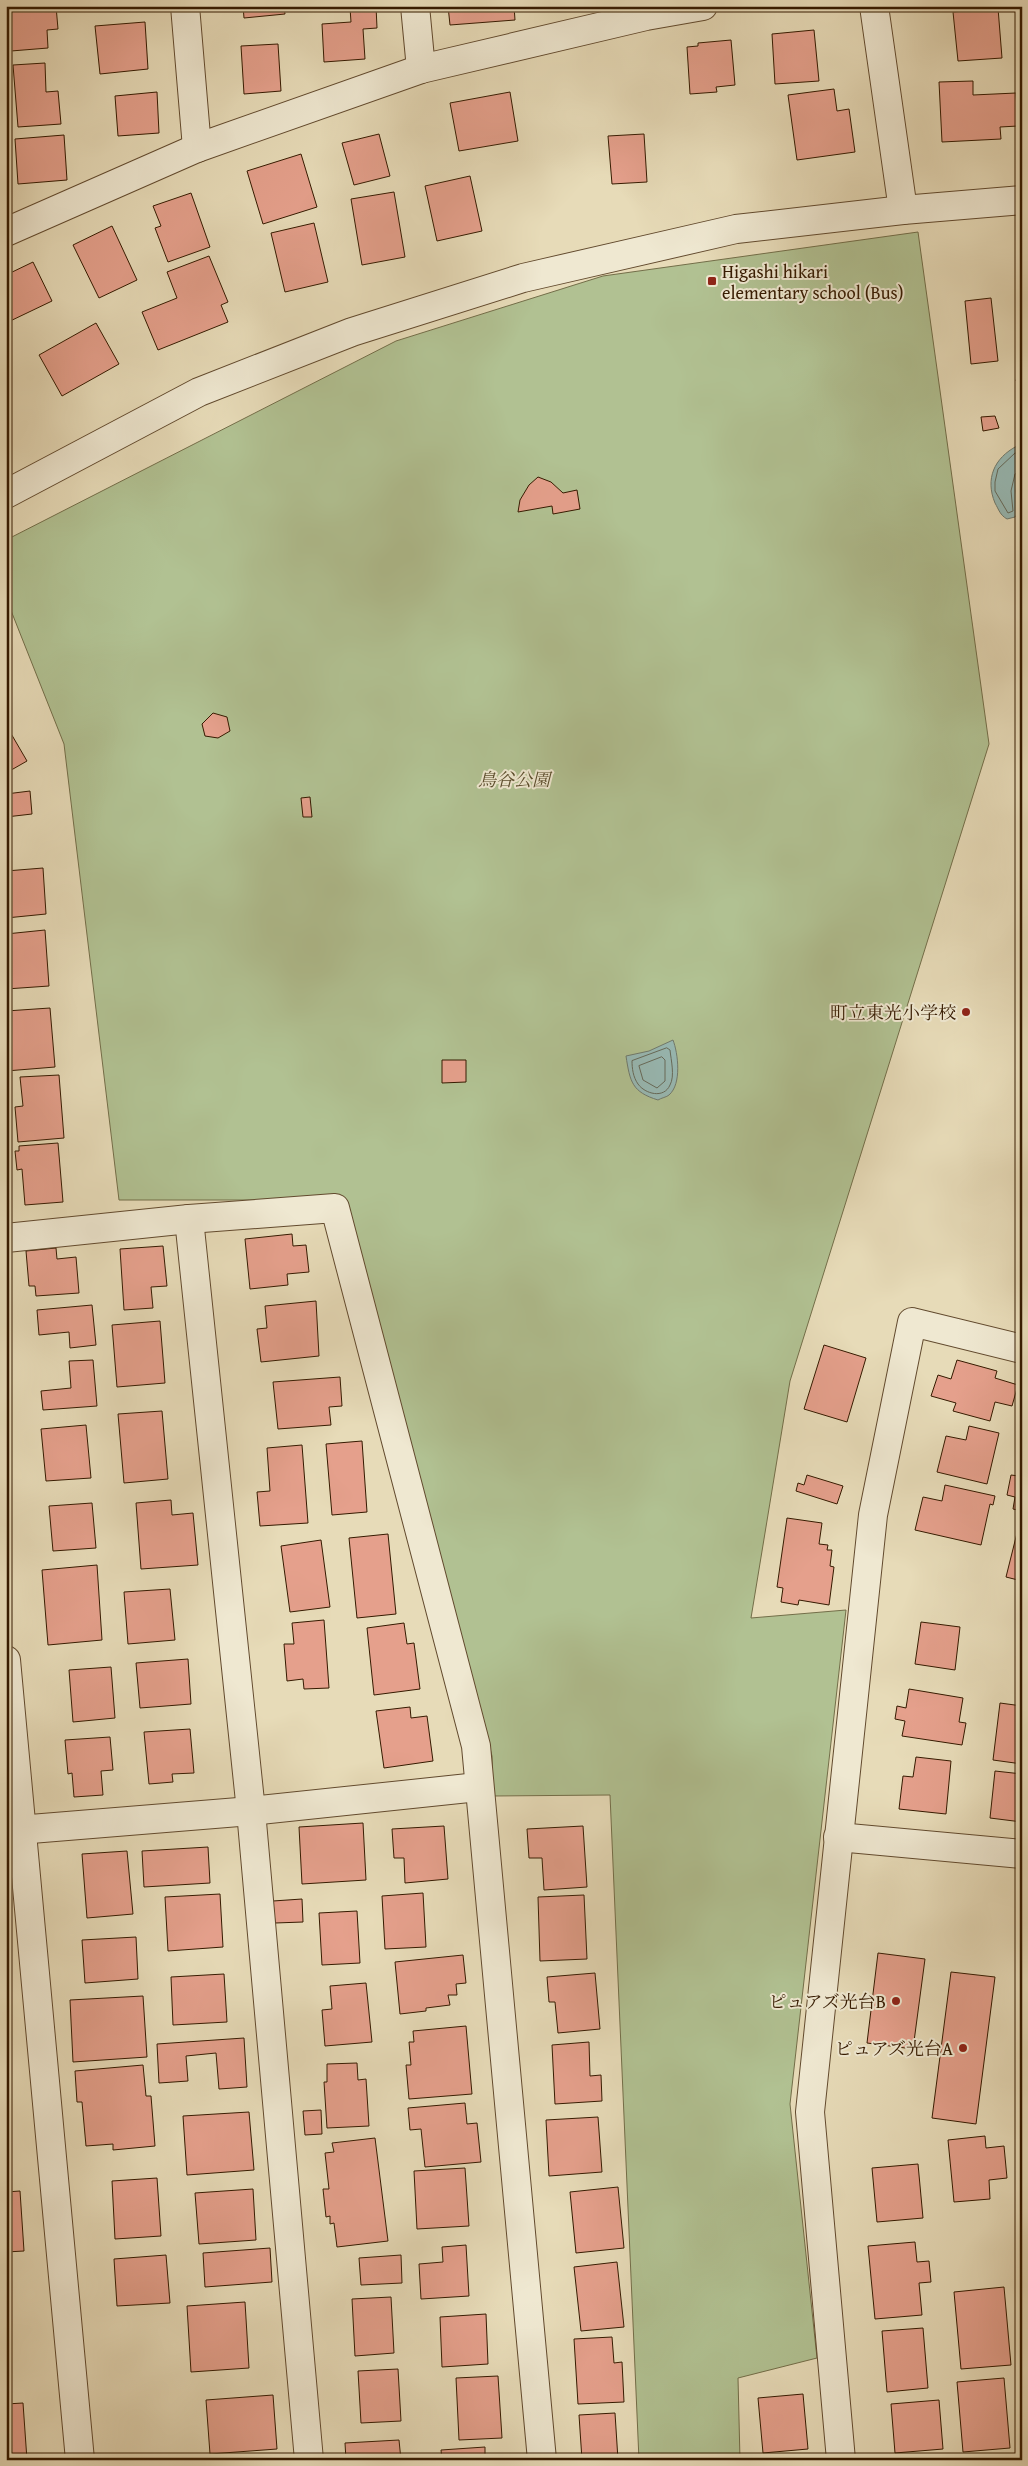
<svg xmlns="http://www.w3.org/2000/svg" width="1028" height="2466" font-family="'Gentium Book Plus','Noto Serif JP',serif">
  <rect width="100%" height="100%" fill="#e7dbb8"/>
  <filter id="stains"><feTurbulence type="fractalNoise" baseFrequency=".004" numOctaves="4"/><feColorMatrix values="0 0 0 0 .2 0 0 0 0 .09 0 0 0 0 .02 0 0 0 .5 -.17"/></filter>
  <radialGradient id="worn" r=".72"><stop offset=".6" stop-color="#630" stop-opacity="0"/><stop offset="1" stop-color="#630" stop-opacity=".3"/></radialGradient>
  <!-- green -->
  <path fill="#b1c192" stroke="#736e49" d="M918 232 989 744 790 1381 751 1618 846 1610 790 2104 817 2358 738 2378 740 2460H639L610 1795 493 1796 492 1756 345 1200H119L64 744 6 598V540L396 341 603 276Z"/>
  <!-- water -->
  <g fill="#98bab5" stroke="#707a6d">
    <path d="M1017 446 1022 453 1016 491 1019 512 1015 517 1007 519C1000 515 999 510 995 503 985 479 994 458 1017 446Z"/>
    <path d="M673 1040C678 1053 682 1084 669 1095 667 1097 661 1098 658 1100 632 1092 630 1082 626 1056L649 1051Z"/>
  </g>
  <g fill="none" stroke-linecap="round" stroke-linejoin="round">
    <!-- shore -->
    <g stroke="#666a5a" stroke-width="1">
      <path d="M1022 453H1015L998 469 995 482V491L1008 513 1013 511 1011 491 1015 474 1022 470"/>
      <path d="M667 1048 670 1050C671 1060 675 1076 670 1085 664 1099 645 1094 638 1084 633 1077 632 1068 632 1061Z"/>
      <path d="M662 1057 665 1060V1081L657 1088 643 1080 639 1066Z"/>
    </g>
  </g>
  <!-- building -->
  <g fill="#e5a08c" stroke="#351a00">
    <path d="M6 6H56L58 29 47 30 48 48 11 51Z"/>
    <path d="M243 6H284L285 14 244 18Z"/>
    <path d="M376 6 377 28 363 29 365 59 324 62 322 24 351 22 350 8Z"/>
    <path d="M448 6H514L515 20 450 25Z"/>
    <path d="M998 8 1002 58 958 61 953 12Z"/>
    <path d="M145 22 148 69 100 74 95 26Z"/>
    <path d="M814 30 819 81 775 84 772 34Z"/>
    <path d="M731 40 735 85 716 87 717 92 690 94 687 47 698 46V43Z"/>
    <path d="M278 44 281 91 244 94 241 46Z"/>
    <path d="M45 63 46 92 58 91 61 124 18 127 13 65Z"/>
    <path d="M973 81V95L1016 93 1018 126 1000 127 1001 139 942 142 939 82Z"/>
    <path d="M834 89 837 111 849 109 855 152 797 160 788 95Z"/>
    <path d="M157 92 159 133 118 136 115 96Z"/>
    <path d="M510 92 518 141 459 151 450 103Z"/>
    <path d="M379 134 390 176 354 185 342 143Z"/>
    <path d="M644 134 647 182 612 184 608 136Z"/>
    <path d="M64 135 67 180 18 184 15 139Z"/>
    <path d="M301 154 317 207 263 224 247 171Z"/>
    <path d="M470 176 482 231 437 241 425 186Z"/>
    <path d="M394 192 405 257 362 265 351 199Z"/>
    <path d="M191 193 210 247 168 262 155 228 161 226 153 206Z"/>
    <path d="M314 223 328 282 285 292 271 233Z"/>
    <path d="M112 226 137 280 99 298 73 245Z"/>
    <path d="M209 256 228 302 221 305 228 322 158 350 142 312 177 298 167 272Z"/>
    <path d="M33 262 52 301 6 323V275Z"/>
    <path d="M991 298 998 361 971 364 965 301Z"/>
    <path d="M96 323 119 364 62 396 39 355Z"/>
    <path d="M1022 355V382L1016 381Z"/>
    <path d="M995 416 999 428 983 431 981 417Z"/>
    <path d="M538 477 551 482 563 493 577 490 580 509 553 514 552 506 518 512 520 500 529 485Z"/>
    <path d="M213 713 227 717 230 731 218 738 205 736 202 724Z"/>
    <path d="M6 725 27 761 6 773Z"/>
    <path d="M30 791 32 814 6 817V794Z"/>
    <path d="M310 797 312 817H303L301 798Z"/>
    <path d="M43 868 46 914 6 918V871Z"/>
    <path d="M45 930 49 986 6 989V934Z"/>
    <path d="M50 1008 55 1067 6 1071V1011Z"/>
    <path d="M442 1060H466V1082L442 1083Z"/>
    <path d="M59 1075 64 1138 18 1142 15 1107 23 1106 20 1077Z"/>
    <path d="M58 1143 63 1202 25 1205 22 1169 17 1170 15 1151H19V1146Z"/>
    <path d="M292 1234 293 1246 306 1245 309 1272 287 1274 288 1285 250 1289 245 1239Z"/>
    <path d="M163 1246 167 1286 151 1287 153 1308 124 1310 120 1249Z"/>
    <path d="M56 1248 57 1259 76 1257 79 1293 36 1296 35 1286H29L26 1251Z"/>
    <path d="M316 1301 319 1356 261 1362 257 1329 267 1328 265 1306Z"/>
    <path d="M92 1305 96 1345 70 1348 69 1332 39 1335 37 1310Z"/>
    <path d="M160 1321 165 1383 117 1387 112 1325Z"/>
    <path d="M824 1345 866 1358 847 1422 804 1409Z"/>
    <path d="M93 1360 97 1406 43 1410 41 1391 71 1388 69 1361Z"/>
    <path d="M957 1360 997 1371 995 1378 1018 1385 1012 1406 995 1402 990 1421 953 1411 956 1403 931 1396 938 1375 951 1379Z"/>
    <path d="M340 1377 342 1406 329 1407 331 1425 278 1429 273 1382Z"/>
    <path d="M162 1411 168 1479 124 1483 118 1414Z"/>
    <path d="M86 1425 91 1478 46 1481 41 1429Z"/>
    <path d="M969 1426 999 1433 987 1484 937 1472 946 1436 966 1440Z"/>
    <path d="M362 1441 367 1512 332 1515 326 1444Z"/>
    <path d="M302 1445 308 1523 260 1526 257 1492 270 1491 267 1448Z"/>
    <path d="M1019 1473 1022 1474V1511L1013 1509 1015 1497 1007 1495 1011 1475 1019 1476Z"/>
    <path d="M807 1475 843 1486 837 1504 796 1491 798 1483 804 1485Z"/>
    <path d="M945 1485 995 1496 993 1505 990 1504 981 1545 915 1530 923 1497 942 1501Z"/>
    <path d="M171 1500 172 1515 193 1513 198 1565 141 1569 136 1503Z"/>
    <path d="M92 1503 96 1548 53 1551 49 1506Z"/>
    <path d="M787 1518 822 1523 819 1544 828 1545 827 1550H832L830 1566 834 1567 829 1605 799 1600 798 1605 781 1602 783 1588 777 1587Z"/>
    <path d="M1019 1525 1022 1526V1581L1006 1577Z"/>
    <path d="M388 1534 396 1614 357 1618 349 1538Z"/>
    <path d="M321 1540 330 1607 290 1612 281 1546Z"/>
    <path d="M97 1565 102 1640 48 1645 42 1570Z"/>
    <path d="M170 1589 175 1640 128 1644 124 1592Z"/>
    <path d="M324 1620 329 1688 304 1689 303 1679 287 1681 284 1644H294L292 1623Z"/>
    <path d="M921 1622 960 1627 955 1670 915 1664Z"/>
    <path d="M404 1623 407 1644 414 1643 420 1689 374 1695 367 1628Z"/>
    <path d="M188 1659 191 1704 140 1708 136 1663Z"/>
    <path d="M111 1667 115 1718 73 1722 69 1670Z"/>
    <path d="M909 1689 963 1698 959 1722 966 1723 962 1745 902 1736 905 1721 895 1719 897 1706 906 1708Z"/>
    <path d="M1000 1703 1022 1706V1764L993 1760Z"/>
    <path d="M410 1707 411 1718 427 1716 433 1761 384 1768 376 1711Z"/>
    <path d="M190 1729 194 1773 172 1774 173 1782 149 1784 144 1732Z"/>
    <path d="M110 1737 113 1770 101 1771 103 1795 74 1797 72 1773 68 1774 65 1740Z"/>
    <path d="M916 1757 951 1761 946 1814 899 1809 903 1776 913 1777Z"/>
    <path d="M995 1771 1022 1774V1822L990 1818Z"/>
    <path d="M363 1823 366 1880 302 1884 299 1827Z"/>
    <path d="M444 1826 448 1879 405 1883 404 1858H394L392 1829Z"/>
    <path d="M583 1826 587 1887 544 1890 542 1858H529L527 1829Z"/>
    <path d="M208 1847 210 1883 144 1887 142 1851Z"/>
    <path d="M127 1851 133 1914 87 1918 82 1854Z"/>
    <path d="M423 1893 426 1947 385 1949 382 1896Z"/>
    <path d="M220 1894 223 1947 168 1951 165 1897Z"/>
    <path d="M584 1895 587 1959 540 1961 538 1897Z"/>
    <path d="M302 1899 303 1922 275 1923 273 1901Z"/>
    <path d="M357 1911 360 1963 322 1965 319 1913Z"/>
    <path d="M136 1937 138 1979 85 1983 82 1940Z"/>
    <path d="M878 1953 925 1959 913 2049 867 2043Z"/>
    <path d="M463 1955 466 1983 456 1984 457 1995H448L450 2005 426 2008V2011L400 2014 395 1962Z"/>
    <path d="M951 1972 995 1977 976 2124 932 2118Z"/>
    <path d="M595 1973 600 2029 558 2033 555 2002H549L547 1977Z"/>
    <path d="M224 1974 227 2022 173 2025 171 1977Z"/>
    <path d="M366 1983 372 2042 325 2046 322 2010 332 2009 330 1986Z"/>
    <path d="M143 1996 147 2057 73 2062 70 2000Z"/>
    <path d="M466 2026 472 2094 409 2099 406 2065H411L409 2042H414L413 2031Z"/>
    <path d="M244 2038 247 2087 219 2089 216 2053 186 2056 188 2081 159 2083 157 2044Z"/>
    <path d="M589 2042 590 2076 601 2075 602 2101 555 2104 552 2045Z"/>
    <path d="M357 2063 358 2080 366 2079 369 2126 327 2128 324 2082H327V2064Z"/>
    <path d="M143 2065 146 2096H151L155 2146 113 2150V2144L86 2146 82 2102H77L75 2071Z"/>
    <path d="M465 2103 467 2124 477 2123 481 2162 425 2167 421 2129 410 2130 408 2108Z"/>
    <path d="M321 2110 322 2134 305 2135 303 2111Z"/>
    <path d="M249 2112 254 2170 187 2175 183 2116Z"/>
    <path d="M598 2117 602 2172 549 2176 546 2120Z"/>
    <path d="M985 2136 986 2148 1004 2146 1007 2178 989 2180 990 2199 954 2202 948 2140Z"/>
    <path d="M375 2138 388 2241 337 2247 334 2223 330 2224V2216L326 2217 323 2189H329L325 2153 334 2152 332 2143Z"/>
    <path d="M918 2164 923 2218 877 2222 872 2168Z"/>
    <path d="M465 2168 469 2226 417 2229 414 2171Z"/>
    <path d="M157 2178 161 2236 115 2239 112 2181Z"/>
    <path d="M618 2187 624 2248 576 2253 570 2192Z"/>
    <path d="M253 2189 256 2240 199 2244 195 2193Z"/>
    <path d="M20 2191 24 2251 6 2252V2192Z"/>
    <path d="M915 2242 917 2262 929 2261 931 2282 919 2283 922 2315 875 2319 868 2246Z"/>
    <path d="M466 2245 469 2296 421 2299 419 2264 443 2262 442 2247Z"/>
    <path d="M270 2248 272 2282 205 2287 203 2253Z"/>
    <path d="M166 2255 170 2303 117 2306 114 2259Z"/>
    <path d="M401 2255 402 2283 361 2285 359 2258Z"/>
    <path d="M617 2262 624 2327 581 2331 574 2267Z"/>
    <path d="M6 2285 11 2357H6Z"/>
    <path d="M1004 2287 1011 2365 961 2369 954 2292Z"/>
    <path d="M391 2297 394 2353 355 2356 352 2299Z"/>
    <path d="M245 2302 249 2368 191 2372 187 2306Z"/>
    <path d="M486 2314 488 2364 442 2367 440 2317Z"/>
    <path d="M923 2328 928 2388 887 2392 882 2331Z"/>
    <path d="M612 2337 614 2363 622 2362 624 2402 578 2404 574 2339Z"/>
    <path d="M398 2369 401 2421 361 2423 358 2371Z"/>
    <path d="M498 2376 502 2438 459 2440 456 2378Z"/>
    <path d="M1004 2378 1010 2448 963 2452 957 2382Z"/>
    <path d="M803 2394 808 2449 763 2453 758 2398Z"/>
    <path d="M273 2395 277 2449 210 2454 206 2400Z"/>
    <path d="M939 2400 943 2449 895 2453 891 2404Z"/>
    <path d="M23 2403 27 2460H6V2404Z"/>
    <path d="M615 2413 618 2460H582L579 2415Z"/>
    <path d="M399 2440 401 2460H346L345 2443Z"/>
    <path d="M485 2447V2460H442L441 2450Z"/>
  </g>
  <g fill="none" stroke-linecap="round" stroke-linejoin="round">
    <!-- minor casing -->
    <g stroke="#624a2e" stroke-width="30">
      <g id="minor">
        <path d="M185 6 197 148"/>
        <path d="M415 6 421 69"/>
        <path d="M874 6 903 210"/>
        <path d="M6 232 197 148 421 69 646 16 703 6"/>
        <path d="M189 1219 251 1811 309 2460"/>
        <path d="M6 1238 189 1219 335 1208 476 1746 542 2460"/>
        <path d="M6 1660 80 2460"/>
        <path d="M6 1831 251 1811 478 1787"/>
        <path d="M838 1837 1022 1854"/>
        <path d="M841 2460 810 2112 873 1515 912 1322 1022 1349"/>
      </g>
    </g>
    <!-- tertiary casing -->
    <g stroke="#624a2e" stroke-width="30">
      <path id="tertiary" d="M6 494 199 392 352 332 523 278 736 229 903 210 1022 200"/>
    </g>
    <!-- minor -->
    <use href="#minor" stroke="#efe8d1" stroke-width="28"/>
    <!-- tertiary -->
    <use href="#tertiary" stroke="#efe8d1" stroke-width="28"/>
  </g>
  <!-- markers -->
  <g fill="#8f2418" stroke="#efe8d1" stroke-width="2">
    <rect x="707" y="276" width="10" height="10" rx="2.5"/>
    <circle cx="966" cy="1012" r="5"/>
    <circle cx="896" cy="2001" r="5"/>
    <circle cx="963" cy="2048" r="5"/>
  </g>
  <g text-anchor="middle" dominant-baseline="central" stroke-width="4" stroke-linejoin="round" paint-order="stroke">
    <!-- poi labels -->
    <g font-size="18" fill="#351a00" stroke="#efe8d1" text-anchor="end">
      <text x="722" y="271" text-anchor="start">Higashi hikari<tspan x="722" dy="21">elementary school (Bus)</tspan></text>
      <text x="956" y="1012">町立東光小学校</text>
      <text x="886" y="2001">ピュアズ光台B</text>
      <text x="953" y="2048">ピュアズ光台A</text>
    </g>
    <!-- park labels -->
    <g font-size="18" font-style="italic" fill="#5a4c2c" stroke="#efe8d1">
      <text x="514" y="779">鳥谷公園</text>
    </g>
  </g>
  <!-- margin -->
  <rect width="1028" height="2466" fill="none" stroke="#e7dbb8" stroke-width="25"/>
  <rect x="8" y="8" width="1013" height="2451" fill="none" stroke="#351a00" stroke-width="2.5"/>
  <rect x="12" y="12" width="1003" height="2441" fill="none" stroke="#351a00"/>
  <rect width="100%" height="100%" filter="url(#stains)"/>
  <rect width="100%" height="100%" fill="url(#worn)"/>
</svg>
